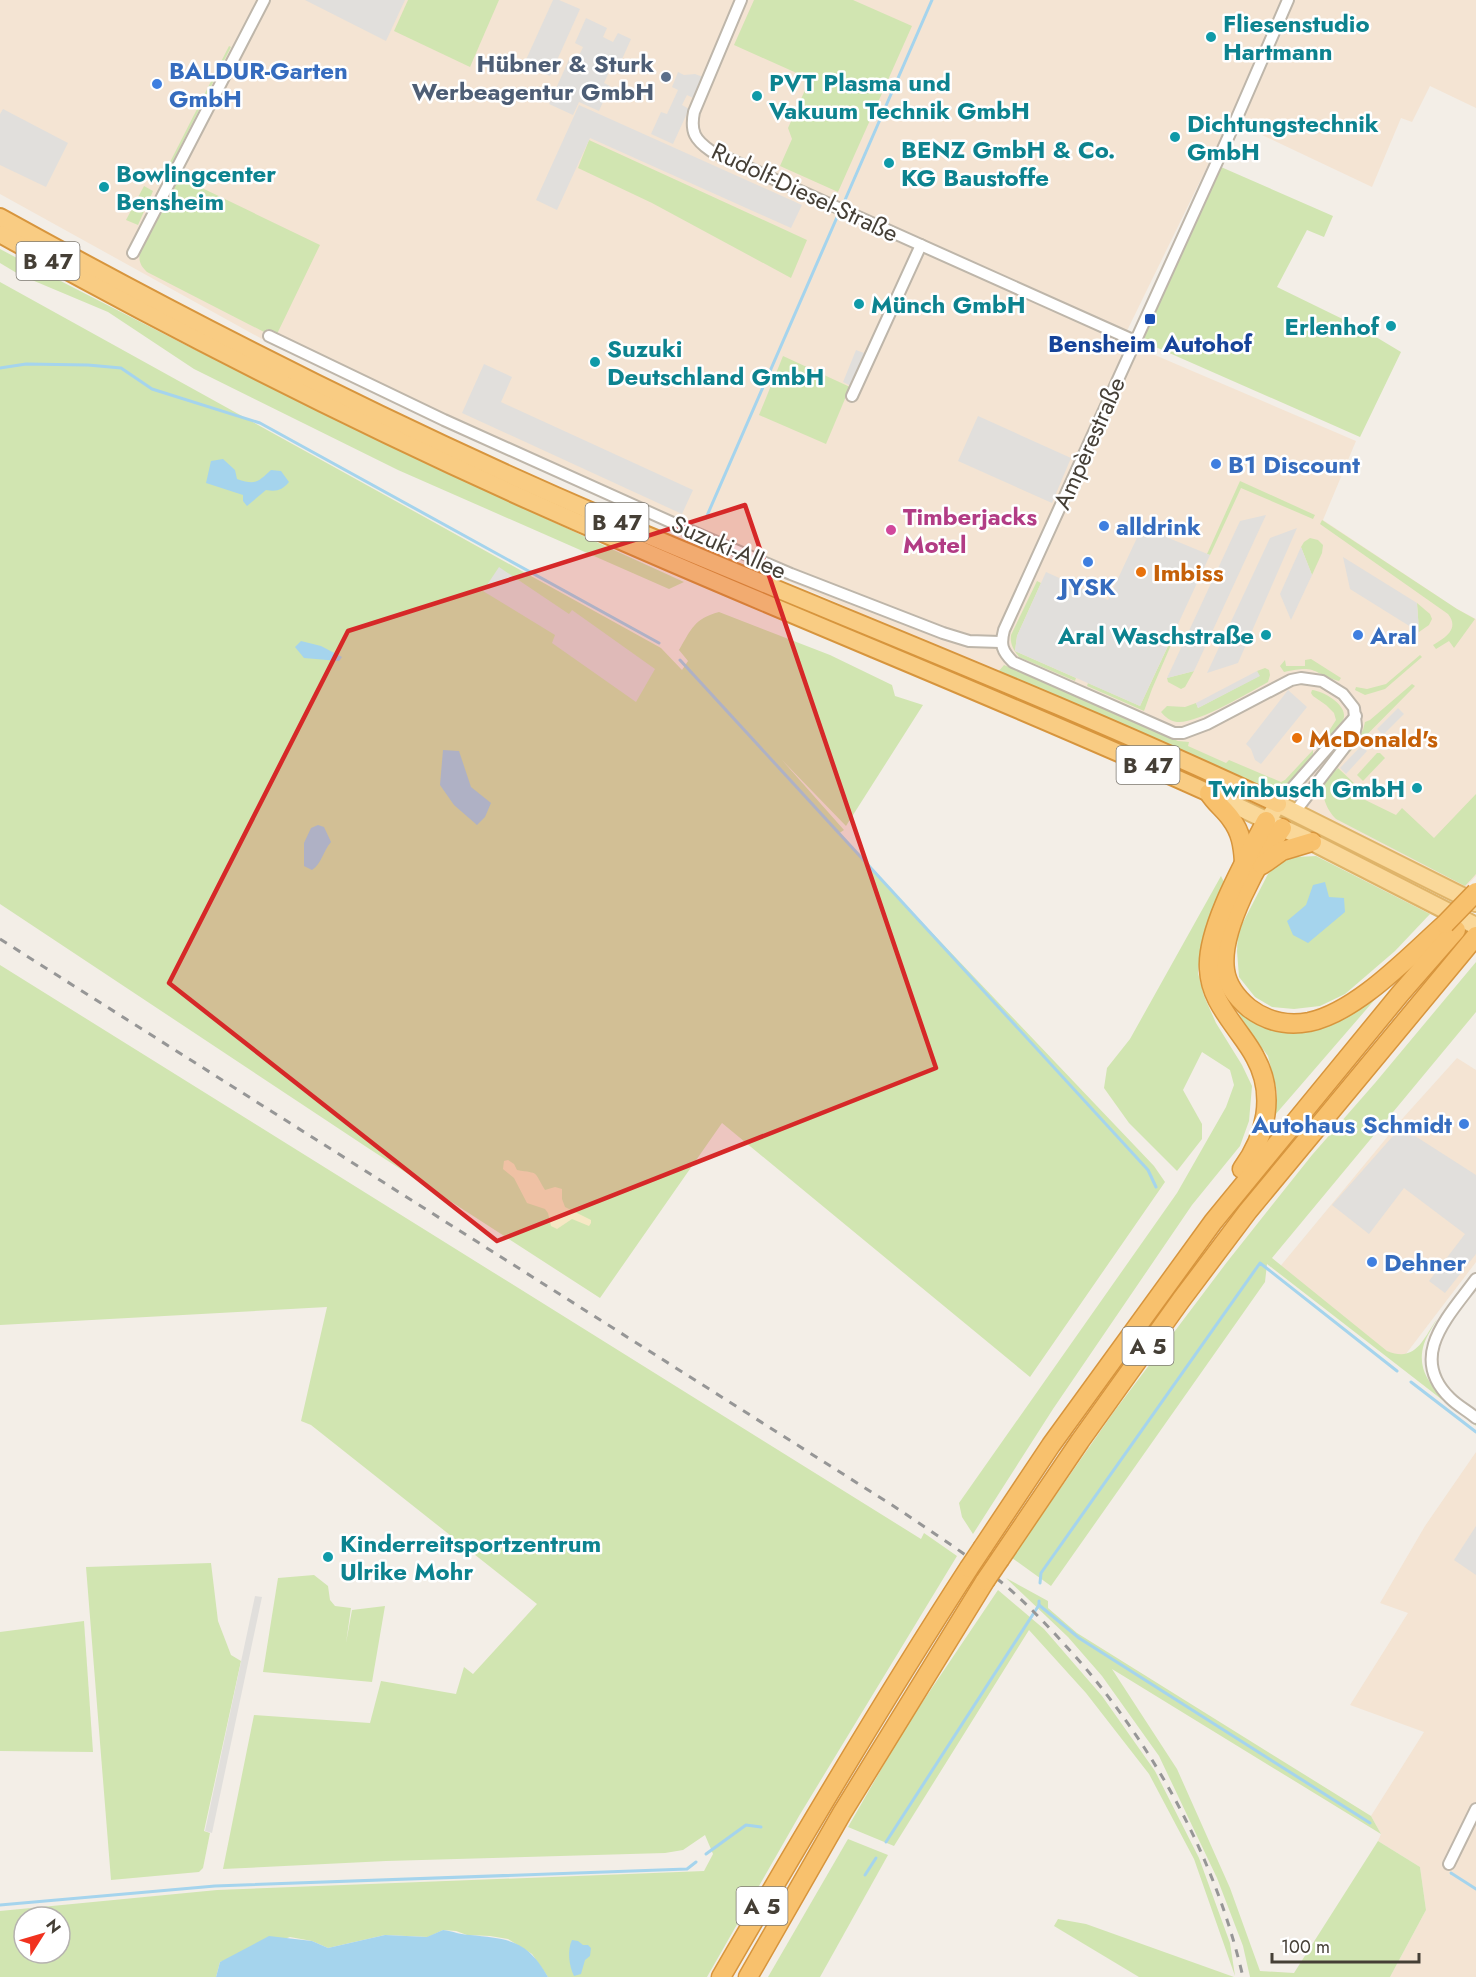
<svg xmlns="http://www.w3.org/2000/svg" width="1476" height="1977" font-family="Jost,sans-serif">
  <rect width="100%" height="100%" fill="#f3eee7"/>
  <!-- commercial -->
  <g fill="#f4e4d3">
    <path d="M0 0H1476V108L1430 86 1412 122 1401 118 1372 187 1230 120 1122 341 1356 441 1323 520 1457 609 1476 619V876L1463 890 991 672 577 486 271 344 0 194Z"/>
    <path d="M1457 1058 1476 1070V1262L1399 1363 1278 1269 1403 1118Z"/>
    <path d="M1476 1452V1977H1390L1426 1910 1420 1867 1378 1841 1381 1834 1371 1816 1424 1732 1350 1705 1408 1613 1380 1603 1425 1526Z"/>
  </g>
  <!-- green -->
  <g fill="#d1e5b1" fill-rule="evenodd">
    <path d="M408 0H499L470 67 394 31Z"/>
    <path d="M754 0H853L912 26 838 192 780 166 792 139 788 128 810 79 734 45Z"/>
    <path d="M229 46 231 47 166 175 164 174Z"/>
    <path d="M589 140 807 240 791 278 652 203 578 168Z"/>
    <path d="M1221 167 1333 216 1324 237 1307 230 1277 287 1361 328 1401 352 1360 437 1142 341Z"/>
    <path d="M177 176 320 245 277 334 268 329 264 332 147 272C141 266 138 261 140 252Z"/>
    <path d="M144 186 153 191 138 225 126 220Z"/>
    <path d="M0 249C224 368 453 477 684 582L669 589 398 470 194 369 108 312 20 275 0 263Z"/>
    <path d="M0 282 661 648 682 670 688 661 679 650C692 628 694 619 719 612L830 655 892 685 895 696 923 705 846 826 782 760 844 830 838 834 1154 1166 1165 1182 1030 1377 722 1123 600 1298 371 1150 0 904Z"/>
    <path d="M783 356 850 387 826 444 759 415Z"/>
    <path d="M1240 481 1315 515 1313 519 1241 488 1210 555 1207 554Z"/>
    <path d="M1322 520 1457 609 1475 619 1454 648 1449 641 1436 649 1433 645C1445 638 1460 629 1448 614L1320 524Z"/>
    <path d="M1310 538 1318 540 1323 545 1322 553 1312 575 1301 547 1304 542Z"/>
    <path d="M1037 581 1041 583 1017 636 1015 651 1076 678 1075 681 1019 657C1013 649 1010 644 1011 635Z"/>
    <path d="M1417 603 1430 614 1432 619 1429 625 1419 632Z"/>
    <path d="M1169 644 1171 645 1152 689 1144 711 1087 686 1088 683 1140 706Z"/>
    <path d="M1420 655 1422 657 1385 689 1365 695 1355 690 1356 687 1367 689 1386 684Z"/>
    <path d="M1311 659 1341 678 1339 681C1312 673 1317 664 1284 672L1280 666 1285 660 1286 666H1305V660Z"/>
    <path d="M1004 665 1178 741 1189 742 1188 746 1226 763 1229 760 1281 782 1285 780 1313 750V754C1302 770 1288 795 1266 791L998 672Z"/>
    <path d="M1265 668 1269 670 1270 675 1268 682C1248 693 1197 724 1177 722 1170 721 1165 717 1161 712L1167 706 1185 707 1196 703 1198 708 1259 676 1257 671Z"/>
    <path d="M1194 671 1185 687 1181 689 1168 682 1167 678Z"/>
    <path d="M1412 684 1415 686 1331 771 1363 730 1365 722 1370 720Z"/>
    <path d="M1312 690C1323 691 1346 704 1344 717 1343 723 1336 729 1333 734H1327L1336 720 1334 713 1326 705 1313 696 1311 693Z"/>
    <path d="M1377 753H1380L1385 758 1363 781 1357 775Z"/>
    <path d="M1338 768 1356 785 1353 794 1396 815 1402 808 1434 838 1476 794V874L1465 886 1336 819C1326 809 1318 791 1328 778 1330 774 1335 771 1338 768Z"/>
    <path d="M1316 856 1430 914 1395 951 1345 994 1320 1006 1294 1009 1272 1007 1255 997 1239 977 1237 951 1238 932 1268 874 1279 863 1296 857Z"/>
    <path d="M1221 876 1225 884 1201 947 1198 973 1204 996 1216 1023 1242 1065 1252 1086 1249 1121 1240 1146 1192 1205 1053 1409 973 1534 962 1517 959 1503 1177 1193 1226 1107 1234 1085 1230 1070 1202 1052 1183 1090 1202 1124V1139L1177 1171 1129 1123 1104 1088 1107 1068 1130 1039Z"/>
    <path d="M1476 962V1012L1272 1258 1387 1351C1416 1363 1423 1339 1437 1319 1433 1327 1427 1335 1424 1344 1412 1382 1451 1402 1476 1422V1426L1267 1264 1265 1282 1051 1586 1012 1558 1113 1413 1227 1262 1312 1155 1375 1083Z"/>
    <path d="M0 965 921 1539 924 1533 957 1556 799 1816 707 1977H548L532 1954 508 1939 490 1936 467 1935 456 1931 443 1930 428 1937 385 1935 328 1948 312 1941 290 1937 220 1962 216 1977H0V1911L217 1890 704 1871 713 1854 705 1835 683 1850 665 1853 386 1861 223 1869 254 1715 370 1723 381 1681 456 1694 464 1667 473 1674 537 1604 311 1425 301 1421 327 1307 0 1325ZM24 1917H60V1953H24Z"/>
    <path d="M1390 982 1275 1115 1277 1092 1268 1056 1248 1029 1228 995 1261 1027 1274 1030 1301 1032Z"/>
    <path d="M211 1563 218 1621 231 1655 241 1661 204 1831 210 1833 203 1868 199 1872 111 1880 86 1567Z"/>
    <path d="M314 1575 328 1586 330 1600 335 1606 351 1608 346 1643 352 1610 385 1606 372 1682 263 1672 278 1578Z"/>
    <path d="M1006 1578 1048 1601V1608L1077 1633 1371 1816 1381 1834 1112 1669 1177 1769 1230 1888 1260 1971 1294 1973 1378 1841 1420 1867 1426 1910 1390 1977H1250L1243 1946 1217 1878 1159 1756 1102 1676 1068 1637Z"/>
    <path d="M998 1590 1044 1629 1102 1696 1155 1771 1199 1858 1230 1943 1235 1976 1194 1859 1149 1774 1086 1693 1029 1630 894 1846 848 1827 905 1728Z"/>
    <path d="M84 1621 93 1752 0 1751V1632Z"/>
    <path d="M848 1839 888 1855 820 1977H768Z"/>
    <path d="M1058 1919 1086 1924 1234 1977H1139L1054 1926Z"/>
  </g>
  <!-- sand -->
  <path fill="#f6e8c4" d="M508 1160 514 1164 517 1170C540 1174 533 1170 545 1190L555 1187 562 1189V1199L565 1207 591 1220V1223L589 1226 572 1219 557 1229 551 1226 548 1213 545 1209 527 1203 514 1178 503 1169 504 1161Z"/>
  <!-- parking -->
  <g fill="#e1dfdc">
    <path d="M305 0H405L386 41Z"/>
    <path d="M553 0H559L580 9 550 76 524 64Z"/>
    <path d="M586 18 607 28 603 37 613 42 618 33 631 39 619 66 613 63 604 83 610 86 599 111 579 102 573 115 549 104 571 55 578 58 583 47 575 43Z"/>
    <path d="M678 72 684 75 695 74 703 77 693 98 687 95 682 105 689 109 673 144 651 134 661 112 667 114 678 90 672 87Z"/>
    <path d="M579 105 802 205 791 228 590 138 557 210 536 200Z"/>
    <path d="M3 109 68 143 46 187 0 165V114Z"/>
    <path d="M856 350 864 353 851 386 843 382Z"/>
    <path d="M484 364 512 377 501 402 693 490 682 514 462 413Z"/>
    <path d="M978 416 1071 458 1052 503 958 461Z"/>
    <path d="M1266 515 1194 671 1167 678 1240 521Z"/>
    <path d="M1142 527 1210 555 1140 706 1015 651 1017 636 1046 572 1108 600Z"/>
    <path d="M1297 528 1238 663 1207 673 1270 538Z"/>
    <path d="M1301 547 1312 575 1291 620 1280 594Z"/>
    <path d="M1343 557 1417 603 1419 632 1350 589Z"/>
    <path d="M499 567 569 614 572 610 655 669 636 702 552 643 555 635 483 591Z"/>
    <path d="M1257 671 1260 676 1198 708 1196 703Z"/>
    <path d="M1288 690 1307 707 1261 764 1255 760 1251 749 1246 744Z"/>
    <path d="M1398 708 1404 714 1383 735 1377 729Z"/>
    <path d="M1361 746 1367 751 1346 774 1340 768Z"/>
    <path d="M1401 1127 1476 1175V1254L1445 1293 1429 1281 1465 1234 1404 1188 1369 1234 1332 1205Z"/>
    <path d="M1476 1526V1575L1454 1560Z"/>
    <path d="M255 1596 262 1597 212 1833 205 1831Z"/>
  </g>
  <!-- water -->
  <g fill="#a5d4ed">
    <path d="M223 459 235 470 237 479C255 485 257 483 271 470L281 471 289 482C282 490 277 492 266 490L247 506 243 501V495L206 483 211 461Z"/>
    <path d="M301 641 321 646 342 657 339 661 304 658 295 647Z"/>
    <path d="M443 750 459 751 471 787 491 803 485 817 477 825 454 805 440 785Z"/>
    <path d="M318 825 324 827 331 842C323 851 322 863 312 870L304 866V843L311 828Z"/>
    <path d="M1325 882 1329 897 1344 898 1345 912 1308 943 1293 935 1287 921 1306 905 1313 885Z"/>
    <path d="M443 1930C453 1931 461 1935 470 1935 510 1939 527 1940 548 1977H216L220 1962 269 1936 312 1941 328 1948 385 1935 427 1937Z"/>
    <path d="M572 1940 578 1941 583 1945H588L591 1948 590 1956 585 1960 581 1974 574 1976C569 1966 567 1950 572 1940Z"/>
  </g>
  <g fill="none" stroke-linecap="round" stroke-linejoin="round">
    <!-- stream -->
    <g stroke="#a5d4ed" stroke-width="3">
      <path d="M845 200 932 0"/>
      <path d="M0 368 26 364 88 365 121 368 152 389 260 423 659 643"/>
      <path d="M706 518 838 215"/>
      <path d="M680 660 1148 1170 1156 1187"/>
      <path d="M1411 1382 1476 1432"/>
      <path d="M1040 1583 1041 1573 1260 1263 1397 1371"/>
      <path d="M1039 1601V1605L1079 1638 1370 1823"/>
      <path d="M886 1842 1039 1605"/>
      <path d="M706 1854 746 1825 761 1827"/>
      <path d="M1451 1873 1476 1889"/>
      <path d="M865 1875 876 1858"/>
      <path d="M0 1905 215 1886 687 1869 696 1862"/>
    </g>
    <!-- minor casing -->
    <g stroke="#beb6aa" stroke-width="14">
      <g id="minor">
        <path d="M741 0 694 112C690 132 695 140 711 151L1135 341"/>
        <path d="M1288 0 1232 129 1004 630C1000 645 1002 651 1013 662L1174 733H1183L1207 724 1291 680 1301 678 1322 681 1343 694 1354 708 1356 726 1354 735 1294 813"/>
        <path d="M133 253 264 0"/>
        <path d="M269 336 444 420 684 528 791 574 943 633 969 641 1000 642"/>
        <path d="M852 396 921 245"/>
        <path d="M1278 804 1356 716"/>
        <path d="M1476 1279C1449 1316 1407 1356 1450 1398 1458 1406 1468 1411 1476 1418"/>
        <path d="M1449 1864 1476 1809"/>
      </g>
    </g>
    <!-- primary casing -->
    <g stroke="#dfb469" stroke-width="20">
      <g id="primary">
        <path d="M1209 793 1312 842 1476 926"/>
        <path d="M1271 815 1278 804 1476 903"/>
      </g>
    </g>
    <!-- trunk casing -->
    <g stroke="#d7953d" stroke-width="20">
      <g id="trunk">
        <path d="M0 217C204 330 413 436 628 527 845 619 1065 704 1278 804"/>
        <path d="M0 234C205 348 415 453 630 545 822 629 1017 706 1209 793"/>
      </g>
    </g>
    <!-- motorway casing -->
    <g stroke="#d7953d" stroke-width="21">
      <g id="motorway">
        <path d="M1209 793C1216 804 1224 809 1231 819 1241 832 1243 846 1244 862"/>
        <path d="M1282 828C1259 860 1219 930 1225 970 1227 985 1237 998 1249 1008 1266 1021 1287 1026 1309 1022 1357 1012 1409 956 1445 924"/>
        <path d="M1262 865 1282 851 1312 842"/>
        <path d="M1242 1169C1266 1136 1276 1095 1255 1057 1250 1047 1242 1037 1235 1027 1222 1009 1210 992 1209 969 1206 928 1247 858 1266 821"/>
        <path d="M983 1547 1051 1445 1213 1222 1400 994 1456 930"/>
        <path d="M1000 1559 1080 1441 1181 1300 1248 1211 1476 936"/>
        <path d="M721 1977C801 1839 882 1702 969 1568"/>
        <path d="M748 1977 842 1813 985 1581"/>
      </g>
    </g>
    <!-- minor -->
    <use href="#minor" stroke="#fff" stroke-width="10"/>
    <!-- primary -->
    <use href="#primary" stroke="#fad899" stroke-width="16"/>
    <!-- trunk -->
    <use href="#trunk" stroke="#f9cc83" stroke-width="16"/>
    <!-- motorway -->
    <use href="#motorway" stroke="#f8c16d" stroke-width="18"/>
    <!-- rail -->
    <path stroke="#969696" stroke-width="3" stroke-dasharray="8 8" stroke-linecap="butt" d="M0 939 895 1507C932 1532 971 1557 1006 1586 1034 1610 1058 1637 1082 1664 1159 1755 1216 1861 1243 1977"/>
    <!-- motorway-bridge casing -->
    <g stroke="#d7953d" stroke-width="21" stroke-linecap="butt">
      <g id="motorway-bridge">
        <path d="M1445 924 1476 892"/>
        <path d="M969 1568 983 1547"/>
        <path d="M985 1581 1000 1559"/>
      </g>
    </g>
    <!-- motorway-bridge -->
    <use href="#motorway-bridge" stroke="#f8c16d" stroke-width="18"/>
  </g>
  <!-- marked area -->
  <path fill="#d62828" fill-opacity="0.2" stroke="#d62828" stroke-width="4.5" stroke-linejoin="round" d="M745 505 936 1068 497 1241 169 983 348 631Z"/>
  <!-- markers -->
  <g fill="#0f9aa8" stroke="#fff" stroke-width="2">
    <circle cx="1211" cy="37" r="6"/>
    <circle cx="757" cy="96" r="6"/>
    <circle cx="1175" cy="137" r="6"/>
    <circle cx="889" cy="163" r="6"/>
    <circle cx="104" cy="187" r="6"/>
    <circle cx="859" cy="304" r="6"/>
    <circle cx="1391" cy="326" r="6"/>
    <circle cx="595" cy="362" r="6"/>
    <circle cx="1266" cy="635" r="6"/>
    <circle cx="1417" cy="788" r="6"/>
    <circle cx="328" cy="1557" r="6"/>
  </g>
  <circle fill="#5c6f8a" stroke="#fff" stroke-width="2" cx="666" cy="77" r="6"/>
  <g fill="#3f7fe0" stroke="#fff" stroke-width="2">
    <circle cx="157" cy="84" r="6"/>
    <circle cx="1216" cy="464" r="6"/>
    <circle cx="1104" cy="526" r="6"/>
    <circle cx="1088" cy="562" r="6"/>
    <circle cx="1358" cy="635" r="6"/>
    <circle cx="1464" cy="1124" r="6"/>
    <circle cx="1372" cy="1262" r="6"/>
  </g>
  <rect fill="#1a4fb4" stroke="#fff" stroke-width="2" x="1144" y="313" width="12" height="12" rx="3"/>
  <circle fill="#d1479c" stroke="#fff" stroke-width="2" cx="891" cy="530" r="6"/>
  <g fill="#e8710a" stroke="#fff" stroke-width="2">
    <circle cx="1141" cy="572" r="6"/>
    <circle cx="1297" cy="738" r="6"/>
  </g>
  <g text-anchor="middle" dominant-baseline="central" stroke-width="5" stroke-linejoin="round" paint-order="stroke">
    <!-- shield labels -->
    <g fill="#fff" stroke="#7d7972" stroke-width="1.5">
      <rect x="16.5" y="242" width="63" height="38" rx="4.5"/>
      <rect x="585.5" y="503" width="63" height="38" rx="4.5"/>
      <rect x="1116.5" y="746" width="63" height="38" rx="4.5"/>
      <rect x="1122.5" y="1327" width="51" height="38" rx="4.5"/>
      <rect x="736.5" y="1887" width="51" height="38" rx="4.5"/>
    </g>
    <g font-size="22" font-weight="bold" fill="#453f36">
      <text x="48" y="261">B 47</text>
      <text x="617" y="522">B 47</text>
      <text x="1148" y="765">B 47</text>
      <text x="1148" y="1346">A 5</text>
      <text x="762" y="1906">A 5</text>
    </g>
    <!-- culture labels -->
    <g font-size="24" font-weight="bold" fill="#0d838f" stroke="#fff" text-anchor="start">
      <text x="1223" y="23">Fliesenstudio<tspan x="1223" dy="28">Hartmann</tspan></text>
      <text x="769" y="82">PVT Plasma und<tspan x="769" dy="28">Vakuum Technik GmbH</tspan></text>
      <text x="1187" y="123">Dichtungstechnik<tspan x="1187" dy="28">GmbH</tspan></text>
      <text x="901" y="149">BENZ GmbH &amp; Co.<tspan x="901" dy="28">KG Baustoffe</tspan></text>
      <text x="116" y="173">Bowlingcenter<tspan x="116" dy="28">Bensheim</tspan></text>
      <text x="871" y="304">Münch GmbH</text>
      <text x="1379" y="326" text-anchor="end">Erlenhof</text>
      <text x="607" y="348">Suzuki<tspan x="607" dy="28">Deutschland GmbH</tspan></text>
      <text x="1254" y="635" text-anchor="end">Aral Waschstraße</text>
      <text x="1405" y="788" text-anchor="end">Twinbusch GmbH</text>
      <text x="340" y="1543">Kinderreitsportzentrum<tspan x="340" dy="28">Ulrike Mohr</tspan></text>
    </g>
    <!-- service labels -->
    <g font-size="24" font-weight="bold" fill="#4e5e75" stroke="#fff" text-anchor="end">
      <text x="654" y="63">Hübner &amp; Sturk<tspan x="654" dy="28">Werbeagentur GmbH</tspan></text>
    </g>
    <!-- shop labels -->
    <g font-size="24" font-weight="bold" fill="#366cbe" stroke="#fff" text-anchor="start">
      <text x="169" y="70">BALDUR-Garten<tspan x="169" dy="28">GmbH</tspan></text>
      <text x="1228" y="464">B1 Discount</text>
      <text x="1116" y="526">alldrink</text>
      <text x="1088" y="586" text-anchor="middle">JYSK</text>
      <text x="1370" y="635">Aral</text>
      <text x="1452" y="1124" text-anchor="end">Autohaus Schmidt</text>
      <text x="1384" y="1262">Dehner</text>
    </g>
    <!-- street labels -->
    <g font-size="24" fill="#453f36" stroke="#fff">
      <text transform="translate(805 192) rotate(25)">Rudolf-Diesel-Straße</text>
      <text transform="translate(1089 443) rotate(-66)">Ampèrestraße</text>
      <text transform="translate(729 547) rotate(24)">Suzuki-Allee</text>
    </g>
    <!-- transit labels -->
    <g font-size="24" font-weight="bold" fill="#164399" stroke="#fff">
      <text x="1150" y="343">Bensheim Autohof</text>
    </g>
    <!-- hotel labels -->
    <g font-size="24" font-weight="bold" fill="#b23c85" stroke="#fff" text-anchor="start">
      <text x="903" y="516">Timberjacks<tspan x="903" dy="28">Motel</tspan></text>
    </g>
    <!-- food labels -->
    <g font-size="24" font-weight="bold" fill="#c56008" stroke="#fff" text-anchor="start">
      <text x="1153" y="572">Imbiss</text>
      <text x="1309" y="738">McDonald's</text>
    </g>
  </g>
  <!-- north arrow -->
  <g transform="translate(42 1935) rotate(53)"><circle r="28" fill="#ffffff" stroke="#b5b2af" stroke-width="1.5"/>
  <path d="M0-4.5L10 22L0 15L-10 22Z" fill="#f1321f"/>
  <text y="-9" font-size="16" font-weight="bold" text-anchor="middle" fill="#453f36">N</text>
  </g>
  <!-- scale -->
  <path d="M1272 1953v9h147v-9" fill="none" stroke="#453f36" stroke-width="3"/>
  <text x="1281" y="1953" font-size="18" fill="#453f36" stroke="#ffffff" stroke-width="4.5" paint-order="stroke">100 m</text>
</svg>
